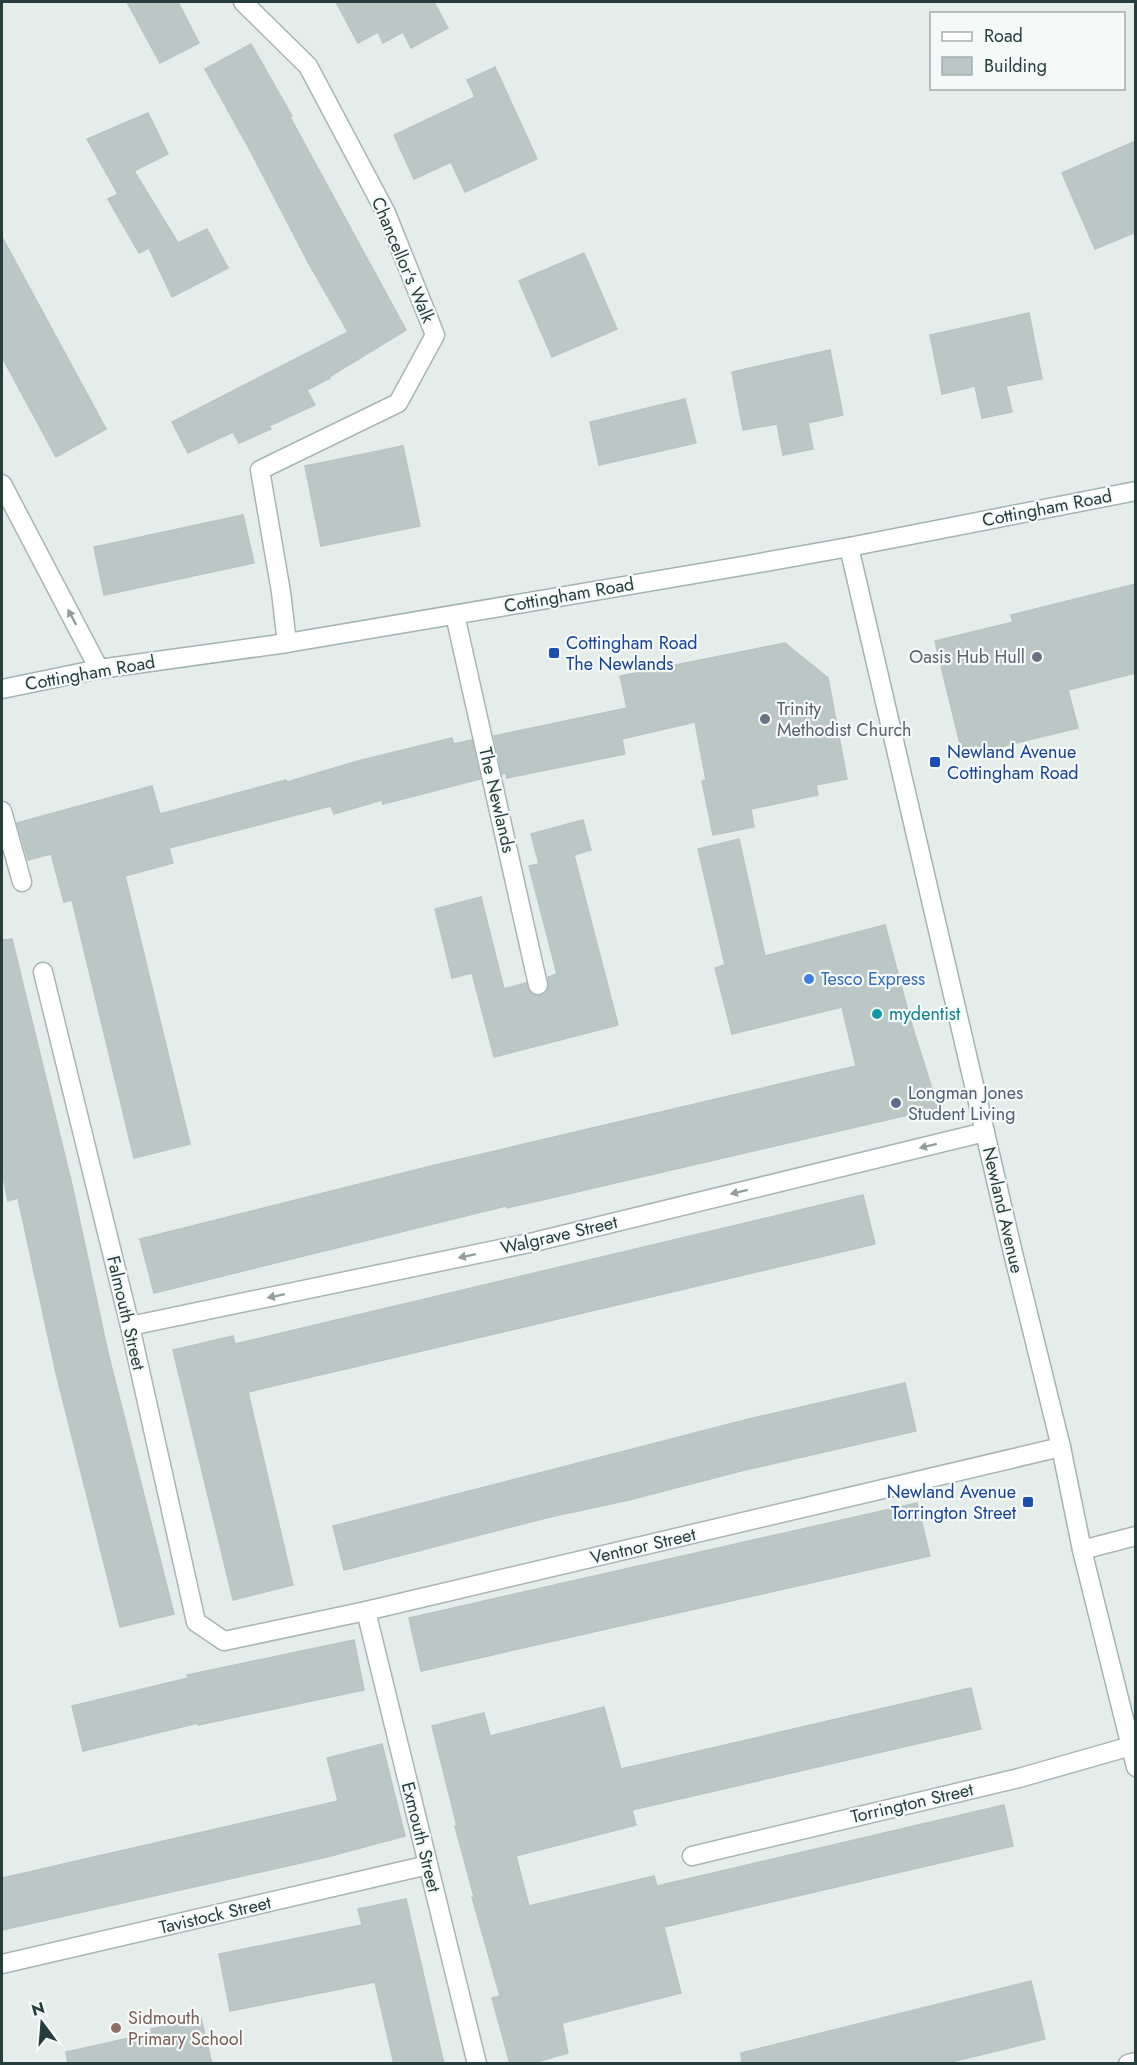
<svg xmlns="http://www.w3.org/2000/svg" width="1137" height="2065" font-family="Jost,sans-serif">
  <rect width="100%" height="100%" fill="#e5edeb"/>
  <!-- building -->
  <g fill="#bac7c4" stroke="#b8c6c3" stroke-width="1.5">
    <path d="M127 2H178L199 43 160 63Z"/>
    <path d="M336 2H434L448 28 411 48 403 32 383 43 378 32 358 43Z"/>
    <path d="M251 44 292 116 290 117 406 330 329 377 330 378 307 390 315 405 269 426 271 429 239 443 233 432 188 453 172 422 348 332 309 264 252 154 205 69Z"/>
    <path d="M495 67 537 159 465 192 451 162 414 179 394 135 475 97 467 80Z"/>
    <path d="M148 113 168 154 134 171 178 243 207 229 228 268 172 297 149 248 139 253 108 199 118 194 87 139Z"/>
    <path d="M1136 141V232L1095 249 1062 173Z"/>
    <path d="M2 237 106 429 56 457 2 357Z"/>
    <path d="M584 253 617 329 552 357 519 281Z"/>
    <path d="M1029 313 1042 379 1006 386 1012 412 982 418 975 386 942 394 930 335Z"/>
    <path d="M830 350 843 415 808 423 813 449 783 455 777 424 743 430 732 372Z"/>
    <path d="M685 399 696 443 599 465 590 422Z"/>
    <path d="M403 446 420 526 321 546 305 466Z"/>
    <path d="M243 515 254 563 104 595 94 547Z"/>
    <path d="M1136 584V673L1068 690 1078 728 963 756 935 641 1013 622 1011 615Z"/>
    <path d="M785 643 828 678 847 779 816 785 818 795 751 809 754 827 713 835 702 781 706 780 695 722 622 739 625 754 507 778 506 773 502 774 494 736 627 708 620 676Z"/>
    <path d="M452 738 454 744 472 740 480 779 383 804 382 800 334 814 331 806 169 848 173 863 125 876 190 1144 134 1158 72 900 64 902 51 854 28 860 17 823 152 786 160 814 286 780 287 782 358 761Z"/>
    <path d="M583 820 591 850 574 855 618 1025 494 1057 472 973 452 978 435 909 481 897 504 989 526 983 529 992 534 995 545 994 549 988 548 977 557 974 529 866 539 864 531 834Z"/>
    <path d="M739 839 765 956 885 925 911 1022 938 1108 555 1197 507 1208 506 1206 154 1293 140 1239 431 1166 856 1066 842 1007 732 1034 715 968 725 965 698 849Z"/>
    <path d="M12 939 72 1185 108 1353 174 1614 120 1627 56 1373 18 1198 8 1201 2 1171V940Z"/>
    <path d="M863 1195 875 1244 248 1392 293 1585 233 1600 173 1350 233 1336 235 1344Z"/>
    <path d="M905 1383 916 1431 745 1470 629 1500 550 1517 344 1570 333 1526 749 1419Z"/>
    <path d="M917 1503 930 1556 421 1671 409 1618Z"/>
    <path d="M354 1640 364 1690 198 1725V1723L83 1751 72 1706 188 1678 187 1675Z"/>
    <path d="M971 1688 981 1729 632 1810 636 1825 516 1856 529 1906 654 1876 657 1886 1004 1805 1013 1846 664 1927 681 1993 562 2023 568 2053 530 2064H510L492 1998 500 1996 472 1897H474L455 1826H457L432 1726 484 1713 490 1736 604 1707 621 1769Z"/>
    <path d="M382 1744 405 1836 327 1857 2 1930V1878L338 1801 327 1758Z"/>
    <path d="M406 1899 444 2064H394L375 1982 230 2011 219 1954 362 1925 358 1909Z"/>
    <path d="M1031 1981 1045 2039 943 2064H742L741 2053Z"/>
    <path d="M201 2018 212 2064H68L66 2052 152 2033 151 2029Z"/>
  </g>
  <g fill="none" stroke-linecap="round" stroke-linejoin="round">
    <!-- street casing -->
    <g stroke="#a8b5b3" stroke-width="21">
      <g id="street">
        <path d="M243 2 308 66 386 213 435 335 398 403 260 470 281 592 287 643"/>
        <path d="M2 484 99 669"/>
        <path d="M455 615 538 985"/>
        <path d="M2 811 22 882"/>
        <path d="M43 972 130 1326 196 1622 224 1641 366 1611 1061 1447"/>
        <path d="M130 1326 534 1242 985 1132"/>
        <path d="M1082 1550 1136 1536"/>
        <path d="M366 1611 477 2064"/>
        <path d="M692 1856 1019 1778 1131 1746"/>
        <path d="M2 1964 428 1865"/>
        <path d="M1128 2064 1136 2062"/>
      </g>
    </g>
    <!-- secondary casing -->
    <g stroke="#a1b4b2" stroke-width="21">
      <g id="secondary">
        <path d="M849 547 1013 1253 1061 1447 1082 1550 1136 1767"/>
        <path d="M2 689 99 669 287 643 748 565 849 547 1136 491"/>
      </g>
    </g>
    <!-- street -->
    <use href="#street" stroke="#fff" stroke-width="18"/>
    <!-- secondary -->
    <use href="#secondary" stroke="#fff" stroke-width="18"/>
  </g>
  <!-- one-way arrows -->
  <defs><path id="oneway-solid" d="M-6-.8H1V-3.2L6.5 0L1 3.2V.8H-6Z" transform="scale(1.5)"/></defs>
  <g fill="#929e9e">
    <use href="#oneway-solid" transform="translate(72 617) rotate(-118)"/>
    <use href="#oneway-solid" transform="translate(928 1146) rotate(166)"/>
    <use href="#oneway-solid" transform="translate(739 1192) rotate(166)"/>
    <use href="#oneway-solid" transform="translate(467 1256) rotate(168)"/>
    <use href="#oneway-solid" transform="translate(276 1296) rotate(168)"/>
  </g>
  <!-- markers -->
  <g fill="#1a4fb4" stroke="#f5f9f8" stroke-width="2">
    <rect x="548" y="647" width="12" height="12" rx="3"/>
    <rect x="929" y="756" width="12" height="12" rx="3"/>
    <rect x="1022" y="1496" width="12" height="12" rx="3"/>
  </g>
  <g fill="#6b7280" stroke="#f5f9f8" stroke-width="2">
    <circle cx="1037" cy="657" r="6"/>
    <circle cx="765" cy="719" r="6"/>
  </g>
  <circle fill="#3f7fe0" stroke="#f5f9f8" stroke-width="2" cx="809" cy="979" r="6"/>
  <circle fill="#0f9aa8" stroke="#f5f9f8" stroke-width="2" cx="877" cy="1014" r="6"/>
  <circle fill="#5c6f8a" stroke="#f5f9f8" stroke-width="2" cx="896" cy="1103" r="6"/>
  <circle fill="#8d6e63" stroke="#f5f9f8" stroke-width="2" cx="116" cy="2028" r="6"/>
  <g text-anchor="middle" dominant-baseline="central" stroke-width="4.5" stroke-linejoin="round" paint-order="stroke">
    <!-- street labels -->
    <g font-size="18" fill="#253d3c" stroke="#f5f9f8">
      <text transform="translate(403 260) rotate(67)">Chancellor's Walk</text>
      <text transform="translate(1047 508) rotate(-11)">Cottingham Road</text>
      <text transform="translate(569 595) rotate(-10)">Cottingham Road</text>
      <text transform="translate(90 673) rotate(-10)">Cottingham Road</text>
      <text transform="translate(497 800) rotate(77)">The Newlands</text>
      <text transform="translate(1003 1210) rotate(77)">Newland Avenue</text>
      <text transform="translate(559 1235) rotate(-13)">Walgrave Street</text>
      <text transform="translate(126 1313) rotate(77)">Falmouth Street</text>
      <text transform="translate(643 1546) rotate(-13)">Ventnor Street</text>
      <text transform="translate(912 1803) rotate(-13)">Torrington Street</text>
      <text transform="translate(421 1837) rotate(76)">Exmouth Street</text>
      <text transform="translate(215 1915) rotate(-13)">Tavistock Street</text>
    </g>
    <!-- transit labels -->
    <g font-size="18" fill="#164399" stroke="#f5f9f8" text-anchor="start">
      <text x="566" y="643">Cottingham Road<tspan x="566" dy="21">The Newlands</tspan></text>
      <text x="947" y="752">Newland Avenue<tspan x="947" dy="21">Cottingham Road</tspan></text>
      <text x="1016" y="1492" text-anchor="end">Newland Avenue<tspan x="1016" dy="21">Torrington Street</tspan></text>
    </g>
    <!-- worship labels -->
    <g font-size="18" fill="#5b616d" stroke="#f5f9f8" text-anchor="end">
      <text x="1025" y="657">Oasis Hub Hull</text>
      <text x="777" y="709" text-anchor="start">Trinity<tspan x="777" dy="21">Methodist Church</tspan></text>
    </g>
    <!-- shop labels -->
    <g font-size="18" fill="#366cbe" stroke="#f5f9f8" text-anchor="start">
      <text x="821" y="979">Tesco Express</text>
    </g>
    <!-- culture labels -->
    <g font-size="18" fill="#0d838f" stroke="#f5f9f8" text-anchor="start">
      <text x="889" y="1014">mydentist</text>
    </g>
    <!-- service labels -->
    <g font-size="18" fill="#4e5e75" stroke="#f5f9f8" text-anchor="start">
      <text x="908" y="1093">Longman Jones<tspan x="908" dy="21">Student Living</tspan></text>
    </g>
    <!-- education labels -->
    <g font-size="18" fill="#785e54" stroke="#f5f9f8" text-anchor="start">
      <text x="128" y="2018">Sidmouth<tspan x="128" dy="21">Primary School</tspan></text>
    </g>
  </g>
  <!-- border -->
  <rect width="1137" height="2065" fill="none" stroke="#253d3c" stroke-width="6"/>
  <!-- legend -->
  <rect x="930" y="12" width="195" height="78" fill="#f5f9f8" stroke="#a2aead" stroke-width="1.5"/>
  <rect x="942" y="32" width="30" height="9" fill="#ffffff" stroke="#a2aead" stroke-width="1.5"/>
  <text x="984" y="42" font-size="18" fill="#253d3c">Road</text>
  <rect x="942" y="57" width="30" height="18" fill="#bac7c4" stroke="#a2aead" stroke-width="1.5"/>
  <text x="984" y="72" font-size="18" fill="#253d3c">Building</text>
  <!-- north arrow -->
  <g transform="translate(42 2023) rotate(344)" stroke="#f5f9f8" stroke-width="4.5" paint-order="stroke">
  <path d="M0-4.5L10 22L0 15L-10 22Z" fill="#253d3c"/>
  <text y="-9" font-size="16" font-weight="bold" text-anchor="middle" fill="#253d3c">N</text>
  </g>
</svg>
